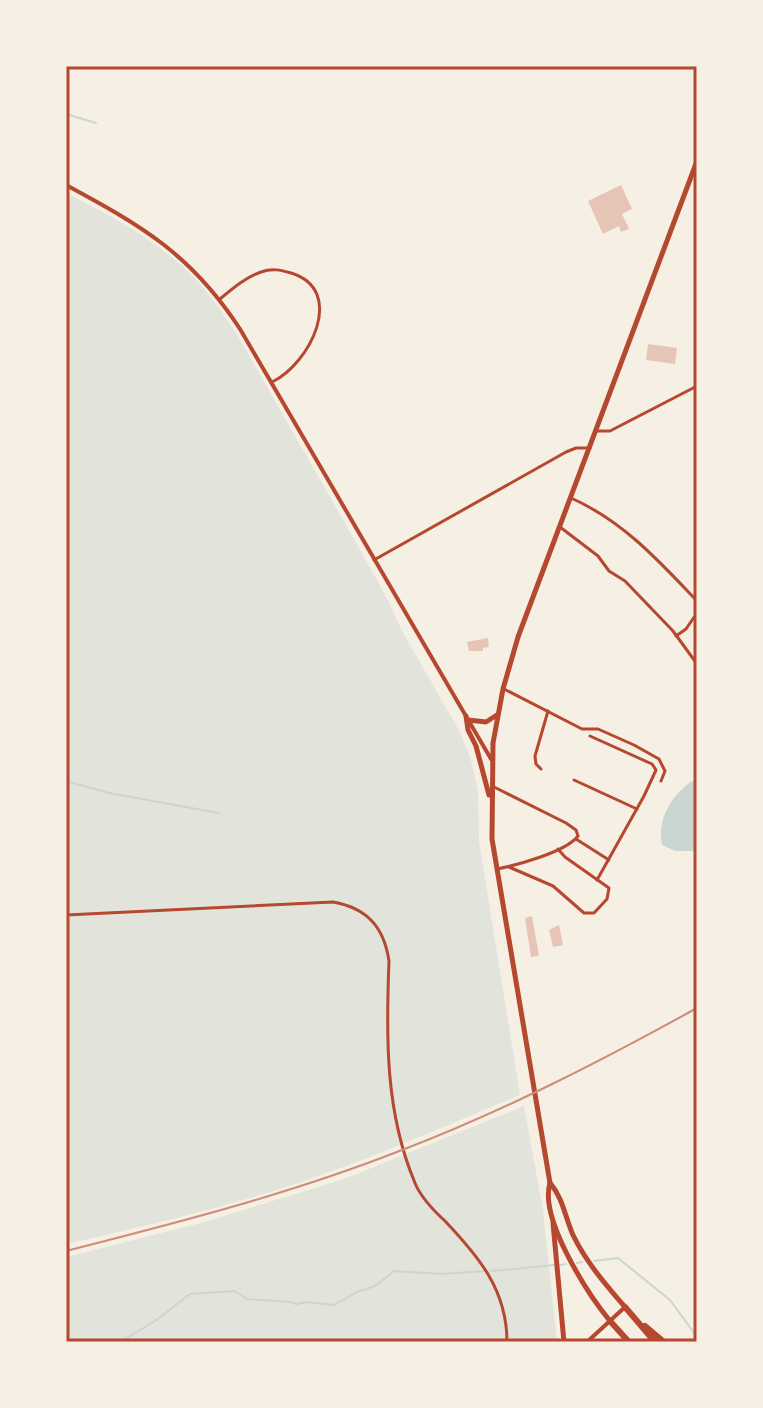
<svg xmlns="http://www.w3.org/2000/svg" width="763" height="1408" font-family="Ubuntu,sans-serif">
  <rect width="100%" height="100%" fill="#f6efe4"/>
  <!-- green -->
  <g fill="#e2e4dc">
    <path d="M66 193C106 213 145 234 180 264 222 301 249 355 276 403 309 460 341 516 373 573L390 604 401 629 460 732 471 760 478 793 479 841 520 1095C445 1126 370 1159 292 1185 218 1209 142 1227 66 1244Z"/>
    <path d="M524 1106 543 1210 557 1342H66V1257L205 1222 344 1179Z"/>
  </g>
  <!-- water -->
  <path fill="#c9d6d2" d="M697 778V851H675L662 845C656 818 674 791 697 778Z"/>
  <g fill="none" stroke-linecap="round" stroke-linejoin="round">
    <!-- stream -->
    <g stroke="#c9d6d2" stroke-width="2">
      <path d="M66 114 96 123"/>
      <path d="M66 781 109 793 219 813"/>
      <path d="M594 1261 618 1258 670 1300 697 1337"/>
      <path d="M577 1263 582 1262"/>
      <path d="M560 1265 566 1264"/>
      <path d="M491 1271 554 1265"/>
      <path d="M120 1342 155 1321 190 1294 235 1291 247 1299 290 1302 296 1304 308 1302 334 1305 357 1292 375 1286 394 1271 442 1274 484 1271"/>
    </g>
  </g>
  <!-- building -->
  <g fill="#e6c5b7">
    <path d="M621 185 632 209 622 214 629 229 621 232 619 226 603 234 588 201Z"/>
    <path d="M648 344 677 348 675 364 646 360Z"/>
    <path d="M488 638 489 647 483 648V651H469L467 642Z"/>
    <path d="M532 916 539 956 531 957 525 918Z"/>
    <path d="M559 925 563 945 553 947 549 930Z"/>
  </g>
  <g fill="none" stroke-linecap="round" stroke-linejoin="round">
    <!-- minor -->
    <g stroke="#b5482f" stroke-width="3">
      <path d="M220 299C232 289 246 277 261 272 272 268 281 270 291 273 347 290 310 364 272 382"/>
      <path d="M596 431H610L697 386"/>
      <path d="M571 498C623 521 659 561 697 601"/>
      <path d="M560 527 598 556 609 571 625 581 673 631 697 664"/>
      <path d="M374 560 566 452 576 448H590"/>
      <path d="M676 636 686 629 697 613"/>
      <path d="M504 689 582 729H598L634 745 659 759 665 771 661 781"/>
      <path d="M590 736 652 764 656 770 644 796 597 880"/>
      <path d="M541 769 536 764 535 756 548 711"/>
      <path d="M574 780 637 809"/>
      <path d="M494 787 566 823 576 830 578 836C566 852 517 865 497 869"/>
      <path d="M576 839 609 860"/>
      <path d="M509 867 553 886 584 913H594L607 899 609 888 565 857 558 849"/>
      <path d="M66 915 333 902C367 908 384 927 389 961 386 1036 385 1112 415 1183 421 1198 433 1210 445 1221 479 1257 507 1290 507 1342"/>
    </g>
    <!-- tertiary -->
    <path stroke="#b5482f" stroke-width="4" d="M66 185C142 226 191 254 240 329L491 759"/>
    <!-- secondary -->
    <path stroke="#b5482f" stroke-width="4" d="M587 1342 625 1307"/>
    <!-- trunk -->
    <g stroke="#b5482f" stroke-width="5">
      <path d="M466 716 468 730 476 746 489 795"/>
      <path d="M468 720 486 722 497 715"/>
      <path d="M550 1183C563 1198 565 1217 573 1235 586 1262 606 1285 625 1307"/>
      <path d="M553 1223 564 1342"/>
      <path d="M610 1321C587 1293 539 1218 550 1183L492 839 493 743 503 689 518 637 697 161"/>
    </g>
    <!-- motorway -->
    <g stroke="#b5482f" stroke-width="6">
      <path d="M625 1307 655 1342"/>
      <path d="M610 1321 629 1342"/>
      <path d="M645 1326 664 1342"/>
    </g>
    <!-- rail -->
    <path stroke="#cf8b77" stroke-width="2" d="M66 1251C180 1222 293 1193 402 1150 504 1111 601 1061 697 1008"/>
  </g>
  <!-- border -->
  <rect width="763" height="1408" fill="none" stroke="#f6efe4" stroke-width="136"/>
  <rect x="68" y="68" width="627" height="1272" fill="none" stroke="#b5482f" stroke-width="3"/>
</svg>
